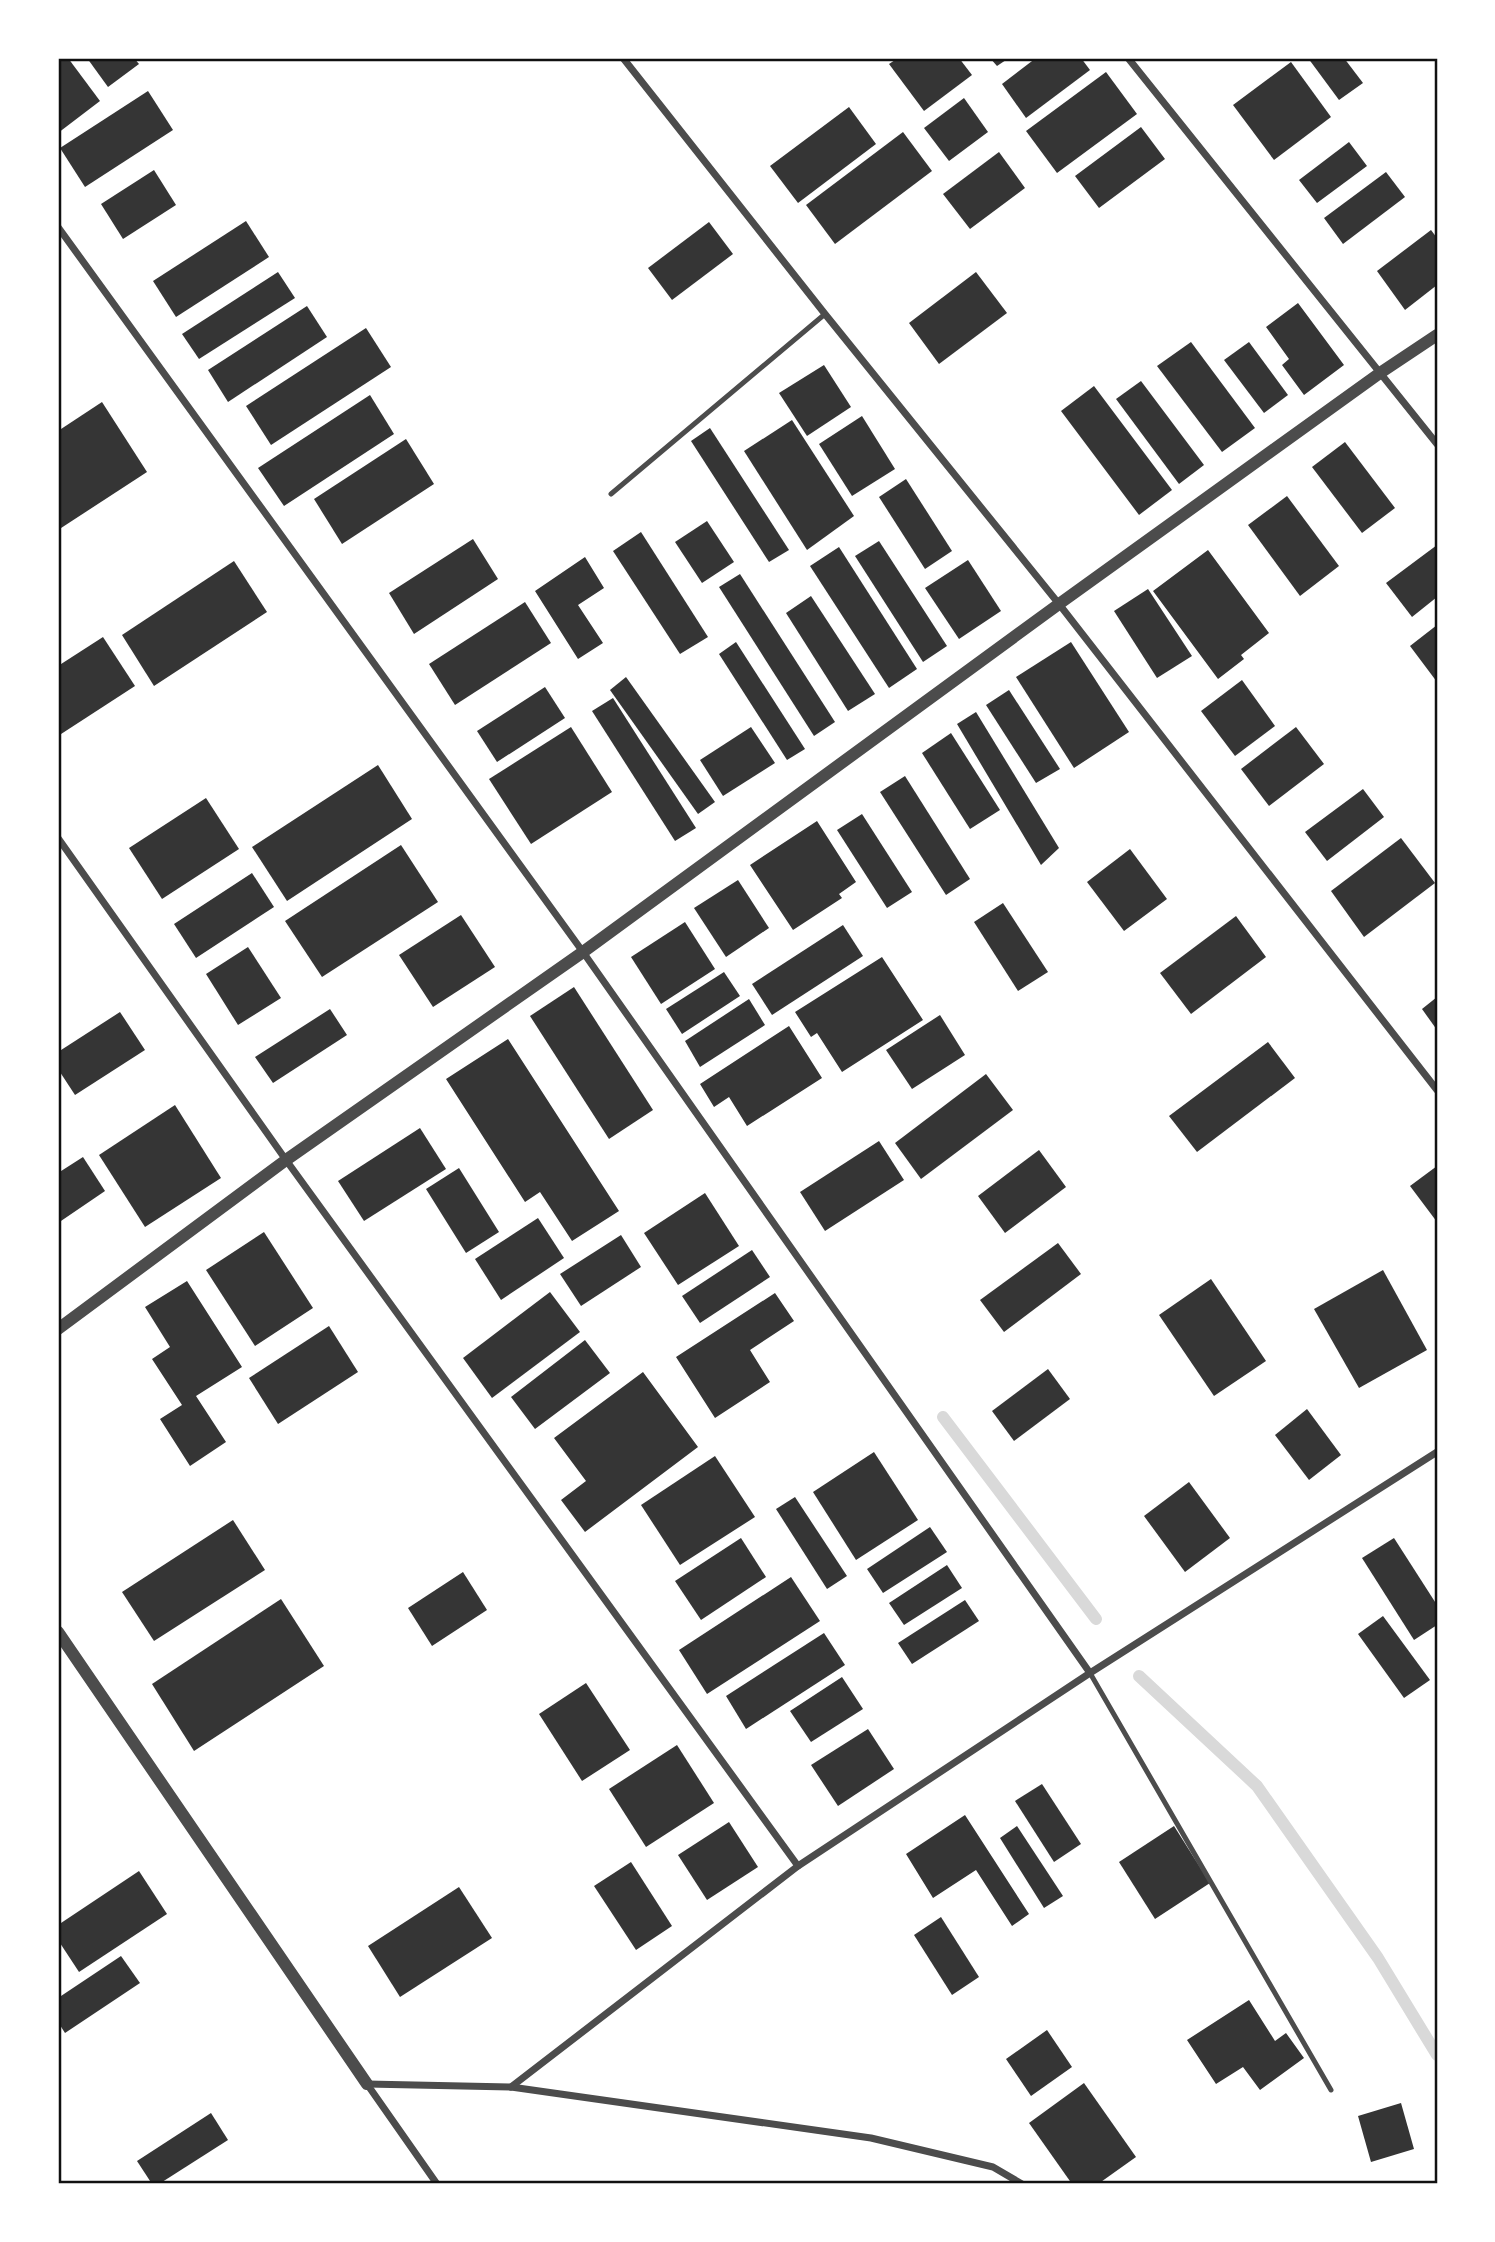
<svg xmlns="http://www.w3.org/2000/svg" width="1495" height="2242" font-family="'Playfair Display',serif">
  <rect width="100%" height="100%" fill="#fff"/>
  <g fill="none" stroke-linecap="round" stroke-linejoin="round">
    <!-- stream -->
    <g stroke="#d9d9d9" stroke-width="12">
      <path d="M943 1417 1096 1619"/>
      <path d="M1139 1676 1257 1786 1378 1958 1437 2055"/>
    </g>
  </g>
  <!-- building -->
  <g fill="#353535">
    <path d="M62 58H68L100 101 58 133V61Z"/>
    <path d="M87 58H134L139 64 108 87Z"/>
    <path d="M898 58H959L972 75 924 111 889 64Z"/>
    <path d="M990 58H1009L997 66Z"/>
    <path d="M1036 58H1081L1090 70 1026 118 1002 84Z"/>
    <path d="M1308 58H1344L1363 83 1339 100Z"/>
    <path d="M1291 62 1331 117 1274 160 1233 105Z"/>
    <path d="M1106 72 1137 114 1057 173 1026 131Z"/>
    <path d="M148 91 173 130 85 187 60 148Z"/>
    <path d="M964 98 988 132 949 161 924 128Z"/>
    <path d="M849 107 876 144 798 203 770 166Z"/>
    <path d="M1141 127 1165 159 1099 208 1075 176Z"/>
    <path d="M903 132 932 171 835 244 806 205Z"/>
    <path d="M1349 142 1367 166 1317 203 1299 180Z"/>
    <path d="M999 152 1025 188 970 229 943 194Z"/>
    <path d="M154 170 176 205 123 239 101 204Z"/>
    <path d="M1386 172 1405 197 1343 244 1324 218Z"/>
    <path d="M246 221 269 257 176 317 153 281Z"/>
    <path d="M709 222 733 254 672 300 648 268Z"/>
    <path d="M1431 230 1437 238V285L1405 310 1377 271Z"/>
    <path d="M278 272 295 298 199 359 182 334Z"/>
    <path d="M976 272 1007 313 939 364 909 323Z"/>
    <path d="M1298 303 1344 365 1304 395 1282 365 1289 359 1266 327Z"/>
    <path d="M307 306 327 337 228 402 208 370Z"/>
    <path d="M366 328 391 367 271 445 246 406Z"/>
    <path d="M1191 342 1255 428 1222 452 1157 366Z"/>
    <path d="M1249 342 1288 395 1264 413 1224 360Z"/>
    <path d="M824 365 851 407 807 436 779 393Z"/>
    <path d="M1141 381 1204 465 1179 484 1116 399Z"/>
    <path d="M1094 386 1172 490 1139 515 1061 411Z"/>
    <path d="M370 395 394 434 284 506 258 468Z"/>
    <path d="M102 402 147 472 58 530V431Z"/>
    <path d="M862 416 895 469 852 496 819 444Z"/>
    <path d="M792 420 854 516 807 550 744 451Z"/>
    <path d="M710 428 789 550 769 562 691 441Z"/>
    <path d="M406 439 434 484 342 544 314 499Z"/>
    <path d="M1345 442 1395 508 1362 533 1312 467Z"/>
    <path d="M906 479 952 551 925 569 879 497Z"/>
    <path d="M1287 496 1339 566 1300 596 1248 525Z"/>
    <path d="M707 521 734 562 702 583 675 542Z"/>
    <path d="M641 532 708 637 680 654 613 551Z"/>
    <path d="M473 539 498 579 414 634 389 593Z"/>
    <path d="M879 541 947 646 923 662 855 556Z"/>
    <path d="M1437 545V597L1412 617 1386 583Z"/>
    <path d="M839 547 917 669 889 688 810 566Z"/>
    <path d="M1208 550 1269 633 1241 655 1244 659 1218 679 1153 591Z"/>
    <path d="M585 557 604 588 578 605 603 643 578 659 535 591Z"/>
    <path d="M968 560 1001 611 959 639 925 588Z"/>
    <path d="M234 561 267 612 154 686 122 635Z"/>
    <path d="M740 574 835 722 814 736 719 587Z"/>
    <path d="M1148 589 1192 656 1157 678 1114 611Z"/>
    <path d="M811 596 875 694 848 711 786 613Z"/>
    <path d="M525 602 551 643 455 705 429 664Z"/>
    <path d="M1437 625V682L1410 646Z"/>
    <path d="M103 637 135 686 58 736V666Z"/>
    <path d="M736 642 805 749 787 760 719 654Z"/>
    <path d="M1071 642 1129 732 1074 768 1016 677Z"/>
    <path d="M626 677 715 802 698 814 610 690Z"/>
    <path d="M1242 680 1275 726 1235 756 1201 711Z"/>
    <path d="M545 687 565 718 497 762 477 731Z"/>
    <path d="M1009 690 1060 769 1036 783 986 705Z"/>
    <path d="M613 698 696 828 675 841 592 711Z"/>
    <path d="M976 712 1059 848 1041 865 957 724Z"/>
    <path d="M571 727 612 792 531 844 489 779Z"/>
    <path d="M751 727 775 763 723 796 700 760Z"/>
    <path d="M1296 727 1324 764 1269 806 1241 769Z"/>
    <path d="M951 733 1000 810 970 829 922 753Z"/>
    <path d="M378 765 412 819 287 901 252 847Z"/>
    <path d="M905 776 970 879 946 895 880 792Z"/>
    <path d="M1363 789 1384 817 1327 861 1305 832Z"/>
    <path d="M206 798 239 849 162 899 129 848Z"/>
    <path d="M862 814 912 892 887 908 837 830Z"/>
    <path d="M817 821 856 882 839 894 842 898 793 930 750 865Z"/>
    <path d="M1401 838 1435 883 1364 937 1331 891Z"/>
    <path d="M401 845 438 902 322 977 285 921Z"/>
    <path d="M1130 849 1167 899 1124 931 1087 882Z"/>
    <path d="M252 873 274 907 196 958 174 924Z"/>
    <path d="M738 880 769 928 726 957 694 908Z"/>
    <path d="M1003 903 1048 972 1018 991 974 922Z"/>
    <path d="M461 915 495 967 433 1007 399 955Z"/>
    <path d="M1236 916 1266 957 1191 1014 1160 973Z"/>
    <path d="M685 922 715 969 661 1004 631 957Z"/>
    <path d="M843 925 863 956 772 1015 752 984Z"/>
    <path d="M248 947 281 998 238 1025 206 974Z"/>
    <path d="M882 957 923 1020 842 1072 817 1033 811 1037 795 1012Z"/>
    <path d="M724 972 740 996 682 1034 666 1009Z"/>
    <path d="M574 987 653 1110 609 1139 530 1016Z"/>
    <path d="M1437 997V1030L1422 1009Z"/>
    <path d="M749 999 765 1025 700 1067 685 1041Z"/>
    <path d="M330 1009 347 1035 273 1083 255 1057Z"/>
    <path d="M120 1012 145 1050 75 1095 58 1069V1052Z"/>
    <path d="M940 1015 965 1055 912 1089 886 1050Z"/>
    <path d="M789 1026 822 1078 747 1126 729 1097 714 1107 700 1084Z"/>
    <path d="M508 1039 619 1211 572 1241 540 1192 525 1202 446 1079Z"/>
    <path d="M1268 1042 1295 1078 1197 1152 1169 1116Z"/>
    <path d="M986 1074 1013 1110 921 1179 895 1143Z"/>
    <path d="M175 1105 221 1178 145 1227 99 1155Z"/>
    <path d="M420 1128 446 1169 364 1221 338 1181Z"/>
    <path d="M879 1141 904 1180 825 1231 800 1192Z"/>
    <path d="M1039 1150 1066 1187 1005 1233 978 1196Z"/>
    <path d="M83 1157 105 1191 58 1223V1173Z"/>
    <path d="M1437 1166V1222L1410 1186Z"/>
    <path d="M459 1168 499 1232 466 1253 426 1189Z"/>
    <path d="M705 1193 739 1246 678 1285 644 1233Z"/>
    <path d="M538 1218 564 1258 501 1300 475 1259Z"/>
    <path d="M264 1232 313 1308 255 1346 206 1270Z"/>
    <path d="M621 1235 641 1267 581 1306 560 1274Z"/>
    <path d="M1058 1243 1081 1274 1004 1332 980 1300Z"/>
    <path d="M752 1250 770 1277 700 1323 682 1296Z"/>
    <path d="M1383 1270 1427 1350 1359 1388 1314 1309Z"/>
    <path d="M1211 1279 1266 1361 1214 1396 1159 1315Z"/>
    <path d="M187 1281 242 1367 196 1396 226 1442 190 1466 160 1419 182 1405 152 1359 170 1347 145 1307Z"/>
    <path d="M550 1292 580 1332 492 1398 463 1358Z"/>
    <path d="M775 1293 794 1321 750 1350 770 1382 715 1418 676 1357Z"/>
    <path d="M329 1326 358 1372 278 1424 249 1378Z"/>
    <path d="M585 1340 610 1373 535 1429 511 1397Z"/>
    <path d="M1048 1369 1070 1399 1014 1441 992 1411Z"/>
    <path d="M643 1372 698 1447 585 1532 561 1500 586 1481 554 1438Z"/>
    <path d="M1307 1409 1341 1455 1309 1480 1275 1435Z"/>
    <path d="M874 1452 918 1520 856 1560 813 1492Z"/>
    <path d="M715 1456 755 1517 680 1565 641 1505Z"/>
    <path d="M1189 1482 1230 1538 1185 1572 1144 1516Z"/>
    <path d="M795 1497 847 1576 827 1589 776 1509Z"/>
    <path d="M233 1520 265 1570 154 1641 122 1592Z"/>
    <path d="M930 1527 947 1552 883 1593 867 1569Z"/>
    <path d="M741 1538 766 1577 701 1620 675 1581Z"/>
    <path d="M1394 1538 1437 1605V1625L1414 1640 1362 1558Z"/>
    <path d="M947 1565 962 1588 904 1625 889 1603Z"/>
    <path d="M463 1572 487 1610 432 1646 408 1608Z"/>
    <path d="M791 1577 820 1621 707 1694 679 1650Z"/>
    <path d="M281 1599 324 1666 194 1751 152 1684Z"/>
    <path d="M965 1600 979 1621 912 1664 898 1643Z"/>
    <path d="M1383 1616 1430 1680 1404 1698 1358 1634Z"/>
    <path d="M824 1633 845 1665 746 1729 726 1696Z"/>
    <path d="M842 1677 863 1709 811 1742 790 1711Z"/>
    <path d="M586 1683 630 1750 582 1781 539 1714Z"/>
    <path d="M868 1729 894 1769 838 1806 811 1765Z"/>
    <path d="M677 1745 714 1803 646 1847 609 1789Z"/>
    <path d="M1042 1784 1081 1844 1054 1862 1015 1801Z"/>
    <path d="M965 1815 1029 1914 1012 1926 976 1870 933 1898 906 1854Z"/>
    <path d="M729 1822 758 1867 707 1900 678 1855Z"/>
    <path d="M1017 1826 1063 1896 1044 1908 1000 1838Z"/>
    <path d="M1174 1826 1210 1883 1155 1919 1119 1862Z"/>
    <path d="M631 1862 672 1926 636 1950 594 1886Z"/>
    <path d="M139 1871 167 1914 79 1972 58 1940V1925Z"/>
    <path d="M459 1887 492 1938 400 1997 368 1946Z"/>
    <path d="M941 1917 979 1977 952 1995 914 1935Z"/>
    <path d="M121 1956 140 1983 65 2033 58 2022V1998Z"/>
    <path d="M1249 2000 1275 2041 1286 2033 1304 2058 1260 2090 1243 2067 1216 2084 1187 2040Z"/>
    <path d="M1047 2030 1072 2067 1031 2096 1006 2059Z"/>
    <path d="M1084 2083 1136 2157 1098 2184H1072L1029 2123Z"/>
    <path d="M1401 2103 1414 2149 1371 2162 1358 2116Z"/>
    <path d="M211 2113 228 2140 159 2184H152L137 2161Z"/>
  </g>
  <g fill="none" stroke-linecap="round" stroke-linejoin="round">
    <!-- service -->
    <g stroke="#4c4c4c" stroke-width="5">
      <path d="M611 494 825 314"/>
      <path d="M1090 1673 1331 2090"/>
    </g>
    <!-- minor -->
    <g stroke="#4c4c4c" stroke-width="7">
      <path d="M623 58 825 314 1059 604 1437 1090"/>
      <path d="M1128 58 1437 444"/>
      <path d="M58 227 583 952 1090 1673"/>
      <path d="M58 838 286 1160 798 1866"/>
      <path d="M367 2084 511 2087 871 2138 993 2167 1022 2184"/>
      <path d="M367 2084 437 2184"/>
      <path d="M511 2087 798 1866 1090 1673 1437 1452"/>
    </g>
    <!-- tertiary -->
    <g stroke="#4c4c4c" stroke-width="12">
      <path d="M58 1329 286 1160 583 952 1059 604 1380 373 1437 335"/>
      <path d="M58 1632 367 2084"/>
    </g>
  </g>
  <!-- border -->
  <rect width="1495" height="2242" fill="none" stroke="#ffffff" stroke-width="119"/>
  <rect x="60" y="60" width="1376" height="2122" fill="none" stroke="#111" stroke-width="2.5"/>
</svg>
